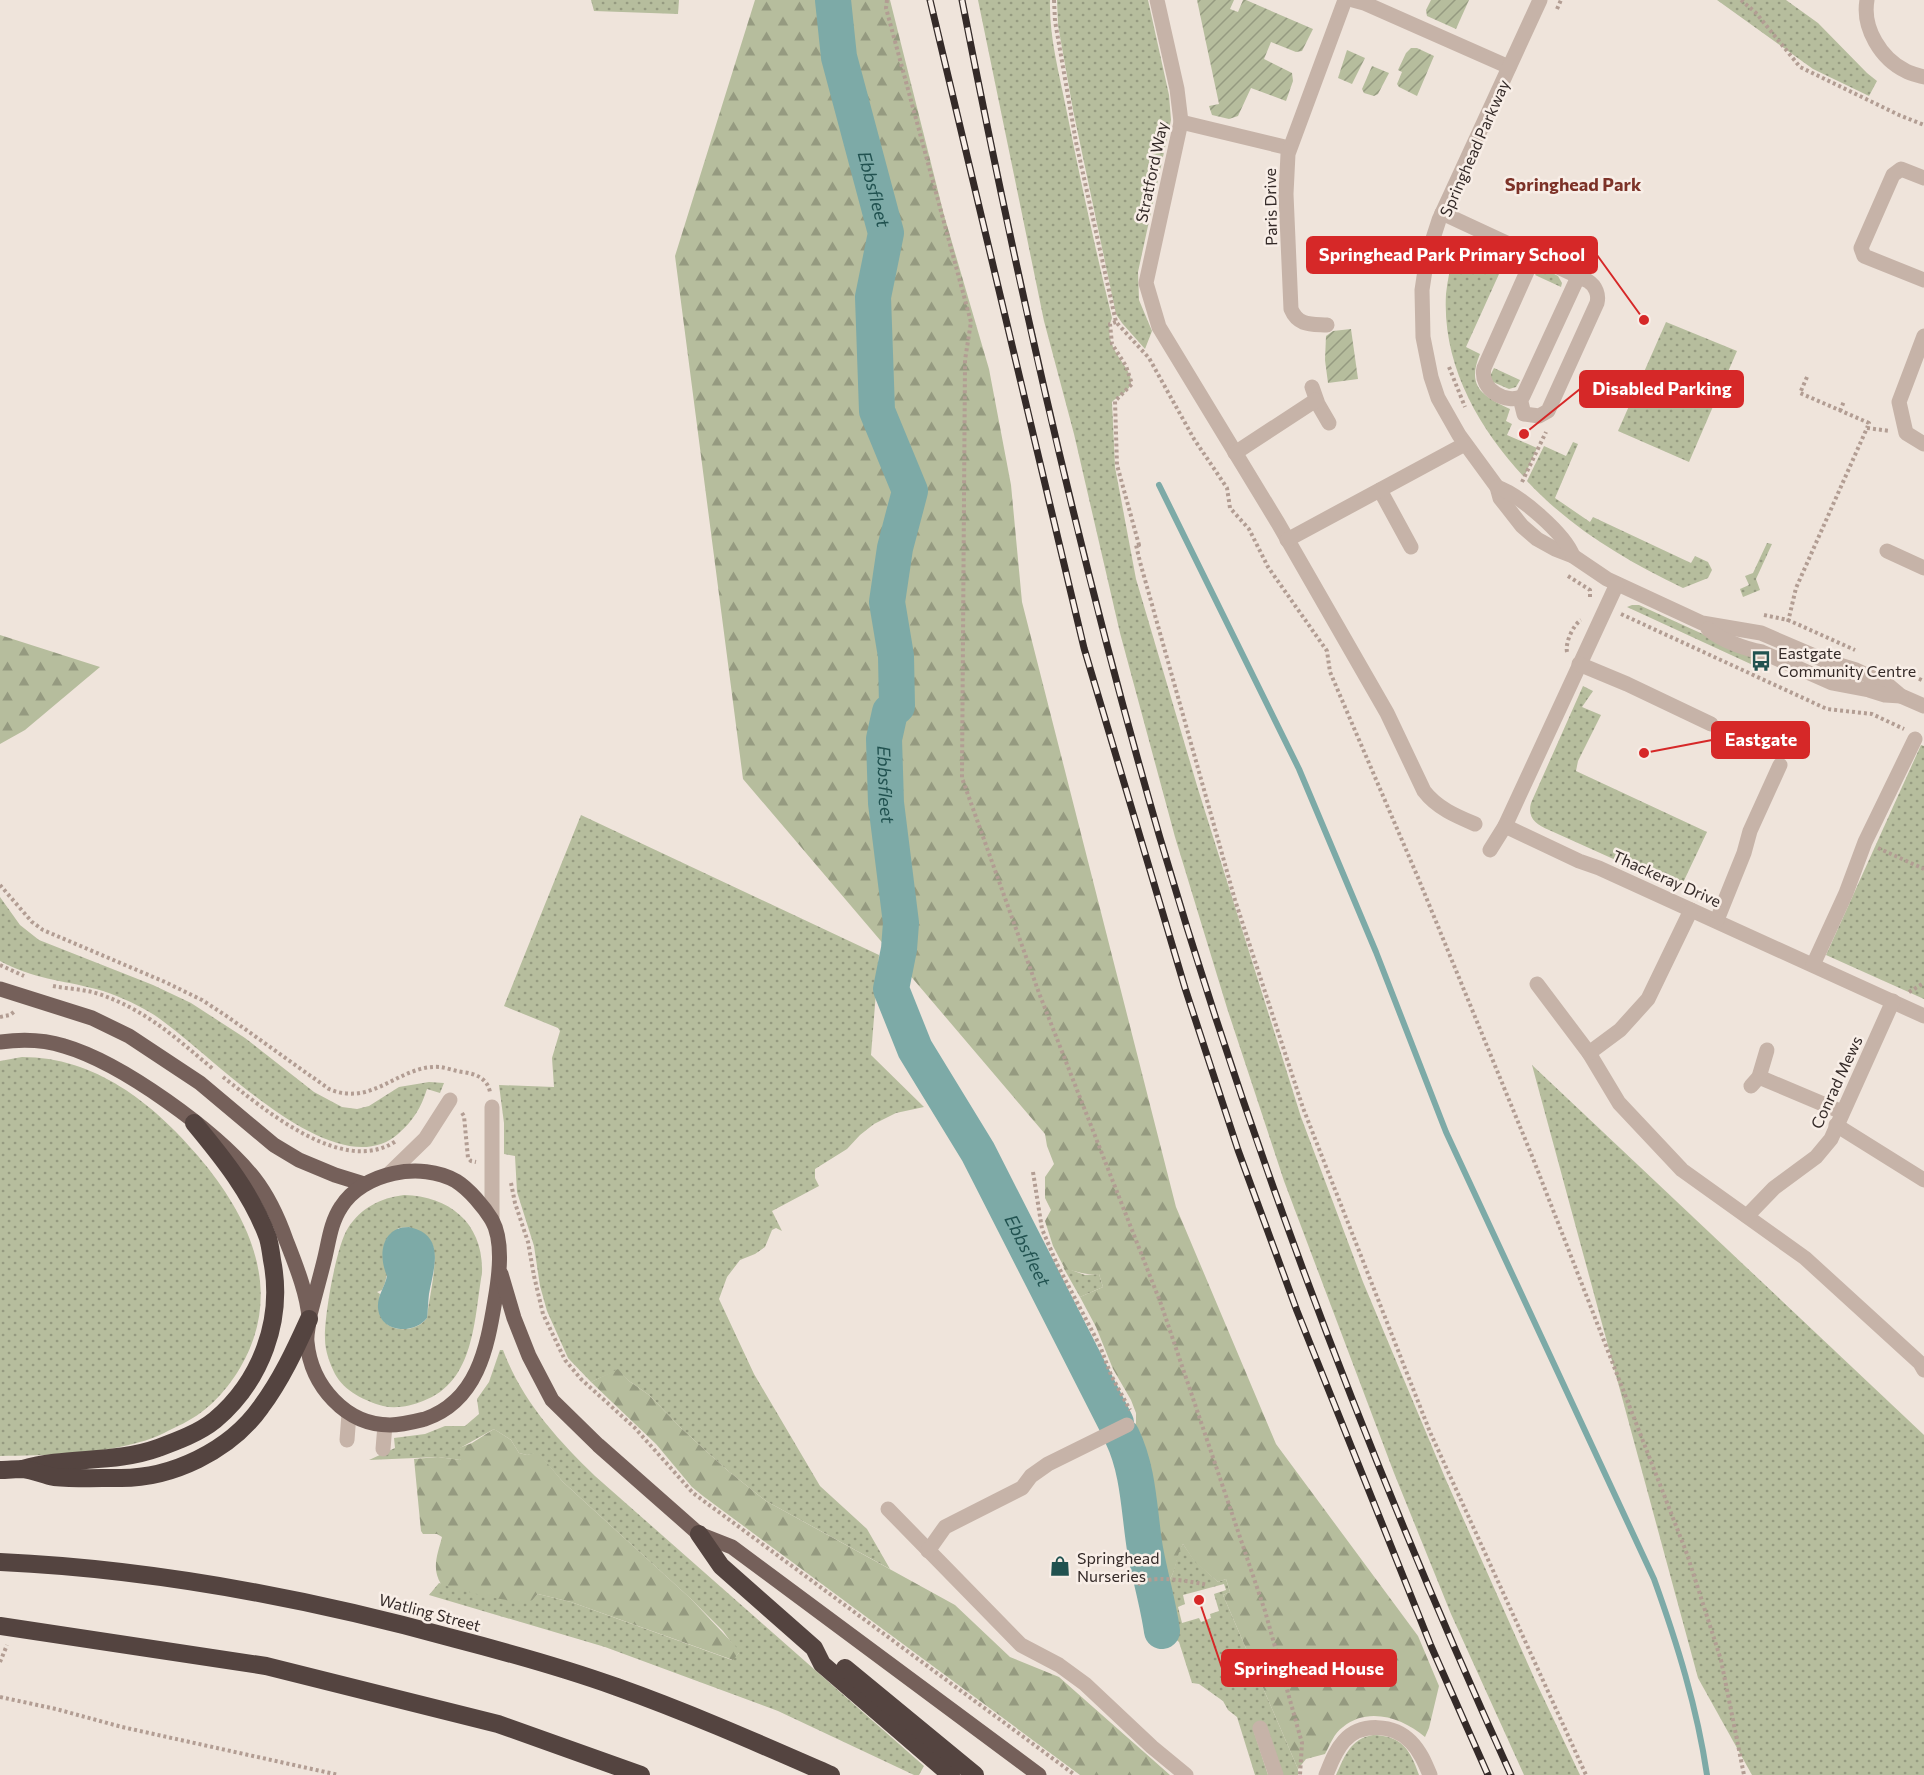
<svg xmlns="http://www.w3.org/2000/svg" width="1924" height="1775" font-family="Commissioner,sans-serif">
  <defs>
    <pattern id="grass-dots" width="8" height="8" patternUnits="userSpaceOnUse" patternTransform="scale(1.5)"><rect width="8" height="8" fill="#b6bd9d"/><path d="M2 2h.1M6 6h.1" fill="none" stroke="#959a80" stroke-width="1.8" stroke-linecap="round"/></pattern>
    <pattern id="forest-firs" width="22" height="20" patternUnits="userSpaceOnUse" patternTransform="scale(1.5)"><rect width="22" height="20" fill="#b6bd9d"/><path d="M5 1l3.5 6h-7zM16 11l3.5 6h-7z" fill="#959a80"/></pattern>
    <pattern id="garden-furrows" width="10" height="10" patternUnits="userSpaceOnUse" patternTransform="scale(1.5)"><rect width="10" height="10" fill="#b6bd9d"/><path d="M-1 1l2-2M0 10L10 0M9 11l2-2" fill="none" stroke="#959a80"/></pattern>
  </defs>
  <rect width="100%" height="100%" fill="#efe4db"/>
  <!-- grass -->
  <g fill="url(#grass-dots)" fill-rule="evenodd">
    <path d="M591 0H679L678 14 594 11Z"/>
    <path d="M978 0H1050C1049 36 1059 73 1066 108 1080 178 1095 248 1112 318 1099 350 1138 369 1130 386 1127 392 1117 397 1112 402L1115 467 1136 579 1198 789 1301 1117 1363 1282 1446 1480 1535 1680 1580 1775H1524L1451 1614 1394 1473 1284 1181 1227 1008 1175 837 1120 633 1074 434 1044 321Z"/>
    <path d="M1057 0H1148L1169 95 1171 120 1138 272 1139 300 1152 331 1145 349 1122 323 1116 314 1073 110 1058 25Z"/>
    <path d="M1717 0H1786L1818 23 1867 73 1877 81 1869 96 1813 69Z"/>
    <path d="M1466 238C1478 240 1514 252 1519 263L1518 269 1504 263 1466 347 1480 354C1466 387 1483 396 1510 409L1506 421 1512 424 1507 435 1537 448 1524 477C1478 427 1442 365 1446 294 1448 275 1453 257 1457 239Z"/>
    <path d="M1545 269 1558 276 1562 283 1561 287 1535 275 1539 270Z"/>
    <path d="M1666 322 1737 351 1689 462 1618 431Z"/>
    <path d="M1494 368 1520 380 1516 387 1509 389 1493 382 1490 376Z"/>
    <path d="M1573 442 1578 444 1555 498 1590 522 1593 517 1691 563 1695 556 1708 562 1712 570 1708 578 1683 588C1625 560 1572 529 1527 481L1544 446 1566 456Z"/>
    <path d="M1767 543 1772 544 1756 579 1760 590 1743 597 1740 589 1749 585 1745 576 1753 573Z"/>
    <path d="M1632 605H1639L1751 656H1759L1755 666 1627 607Z"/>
    <path d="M1583 686 1593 691 1582 707 1601 715 1578 761 1576 771 1707 832 1680 889 1549 830C1536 824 1527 818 1531 803Z"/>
    <path d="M1921 745 1924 746V999L1826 955Z"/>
    <path d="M581 815 879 955 871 1055 924 1107 896 1113 874 1124 860 1135 847 1149 815 1169V1178L819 1186 772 1211 782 1231 776 1228 772 1230 765 1247 755 1254 740 1260 727 1277 719 1299 754 1374 820 1486 867 1529 890 1569 766 1501 727 1470 682 1429 649 1395 629 1381 618 1370 591 1382 568 1358 547 1311 540 1286 534 1246 517 1192 515 1156 504 1154V1123L499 1085 554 1087 552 1058 560 1031 558 1028 504 1006Z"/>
    <path d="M0 897 20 925 39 940 153 985 191 1003 245 1038 314 1092 342 1107 357 1109 369 1106 399 1087 429 1082 444 1083 440 1093 427 1089C421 1108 413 1121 398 1134 332 1191 204 1045 151 1013 134 1003 115 994 96 989 61 980 34 979 0 961Z"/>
    <path d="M22 1057C95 1057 153 1103 198 1156 250 1217 285 1292 240 1368 225 1393 205 1414 178 1426 166 1432 153 1439 140 1442 96 1455 46 1455 0 1456V1061Z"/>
    <path d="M1532 1065 1924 1435V1775H1752L1698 1678Z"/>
    <path d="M404 1195C450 1196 484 1224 482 1273 474 1319 475 1382 423 1401 411 1406 396 1409 383 1406 365 1401 344 1391 335 1374 330 1364 325 1351 325 1339 324 1318 336 1246 348 1228 361 1208 380 1198 404 1195ZM409 1227C415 1230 425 1233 429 1239 442 1252 428 1300 427 1318 417 1332 390 1334 381 1317 378 1311 379 1300 380 1294L377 1292 382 1290 385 1283 398 1228Z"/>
    <path d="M1063 1267 1085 1275 1099 1274 1103 1287 1080 1297Z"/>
    <path d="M500 1350H503C522 1401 557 1439 595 1476L924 1766 919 1775H914L778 1711 605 1647 429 1595 439 1583 525 1601 531 1600 538 1594 571 1602 732 1660 739 1653 723 1631 690 1598 563 1482 538 1453 527 1455 519 1453 511 1440 494 1429 460 1448 462 1458 460 1460 438 1457 369 1460 395 1448 394 1438 425 1434 445 1426H465L479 1414 477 1399 489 1382Z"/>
    <path d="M1183 1544 1194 1560 1218 1582 1226 1579 1230 1592 1223 1595 1298 1769V1775H1282L1254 1732 1268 1775H1255L1237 1717 1228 1710 1223 1701 1199 1684 1192 1683 1179 1642 1173 1637 1158 1638 1157 1635 1172 1633 1170 1579C1177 1568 1175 1554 1183 1544ZM1224 1584 1226 1590 1214 1594 1219 1611 1210 1614 1211 1618 1201 1622 1199 1618 1182 1623 1178 1607 1185 1604 1183 1595Z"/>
    <path d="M1373 1735C1402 1736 1410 1749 1419 1775H1336C1345 1756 1350 1739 1373 1735Z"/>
  </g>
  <!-- forest -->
  <g fill="url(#forest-firs)">
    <path d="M755 0H890L944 215 989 369 1011 485 1022 602 1176 1207 1276 1444 1418 1636 1439 1686 1429 1728 1425 1737C1403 1718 1368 1706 1343 1727 1334 1733 1330 1745 1325 1754L1306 1759 1298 1769 1223 1595 1230 1592 1226 1579 1218 1582 1194 1561 1183 1544C1176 1555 1177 1568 1170 1579L1144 1576 1146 1574 1134 1534 1122 1480 1108 1443 1132 1429 1136 1423V1413L1131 1400 1113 1369 1096 1327 1080 1297 1103 1287 1099 1274C1087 1276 1077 1271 1065 1269L1053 1246 1045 1221 1051 1210 1045 1198V1177L1054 1164 1047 1146 1045 1134 743 779 675 256Z"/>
    <path d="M0 635 100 667 25 730 0 744Z"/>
    <path d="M618 1369 629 1381 649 1395 682 1429 727 1470 766 1501 955 1605 1010 1657 1059 1677 1170 1775H1080L703 1496 692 1487 656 1444 591 1382Z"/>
    <path d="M494 1429 511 1440 519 1453 527 1455 538 1452 563 1482 690 1598 739 1650V1653L733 1660 571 1602 538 1594C535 1596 534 1599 531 1601 520 1606 454 1589 441 1584 431 1568 438 1553 442 1537L437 1534H423L421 1531 414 1459 438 1457 460 1460 461 1458 459 1448 472 1443Z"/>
    <path d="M1170 1581 1177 1632 1150 1636 1149 1625 1144 1624 1146 1582Z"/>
  </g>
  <!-- garden -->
  <g fill="url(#garden-furrows)">
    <path d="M1197 0H1234L1230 9 1238 12 1243 0H1246L1313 29 1302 51 1296 52 1271 42 1264 59 1292 73 1293 81 1286 101 1251 88 1238 116 1229 119 1212 115 1209 106 1219 104Z"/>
    <path d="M1431 0H1469L1456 29 1427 16 1426 10Z"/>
    <path d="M1411 48H1417L1434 56 1417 96 1399 87 1397 84 1402 72 1398 70 1406 53Z"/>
    <path d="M1347 50 1365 58 1352 84 1338 78Z"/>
    <path d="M1372 66 1389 73 1378 94 1374 96 1364 93 1362 89Z"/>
    <path d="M1351 329 1358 379 1328 383 1325 360 1326 336 1333 331Z"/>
  </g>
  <!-- water -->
  <path fill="#7daaa7" d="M409 1227C446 1235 434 1267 429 1294 428 1302 428 1310 427 1318 414 1335 380 1333 378 1308 377 1296 385 1287 387 1276 378 1256 381 1227 409 1227Z"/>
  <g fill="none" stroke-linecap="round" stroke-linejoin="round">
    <!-- stream -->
    <path stroke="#7daaa7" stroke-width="6" d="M1159 485 1299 769 1376 952 1446 1132 1654 1579C1677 1643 1697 1707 1707 1775"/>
    <!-- river -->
    <g stroke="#7daaa7" stroke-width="36">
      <path id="s1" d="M833 0 839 57 886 233 873 297 877 411 910 491 895 548 887 602 896 656 897 706 890 712 884 739 886 803 901 923 899 949 891 989 915 1049 978 1152 1116 1423"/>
      <path d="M1122 1436C1139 1471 1139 1512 1145 1549 1150 1577 1158 1603 1162 1631"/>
    </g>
    <!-- path -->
    <g stroke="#b29d93" stroke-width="4" stroke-dasharray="3 3" stroke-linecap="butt">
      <path d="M887 0 886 8 971 322 965 360 962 778 1039 993 1161 1304 1265 1611 1302 1743 1300 1775"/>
      <path d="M1054 0 1055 21 1076 142 1116 322 1149 358 1194 439 1227 488 1230 508 1249 529 1268 567 1327 651 1330 672 1419 880 1532 1156 1687 1554 1721 1660 1744 1775"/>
      <path d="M1741 0 1756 13 1800 67 1899 115 1924 125"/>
      <path d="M1557 9 1561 0"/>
      <path d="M1116 322 1110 324 1112 344 1126 366 1132 384 1115 401 1117 465 1139 545H1136L1140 562 1235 900 1303 1108 1430 1432 1586 1775"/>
      <path d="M1449 367 1465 407"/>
      <path d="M1807 377 1800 393 1869 423 1867 428"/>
      <path d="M1840 411 1844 401"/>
      <path d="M1522 482 1546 432"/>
      <path d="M1568 576 1590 590V599"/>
      <path d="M1621 614 1827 709 1872 714 1904 729"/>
      <path d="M1764 615 1788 620 1855 650"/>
      <path d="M1788 622 1796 588 1867 428 1890 431"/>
      <path d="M1567 652C1565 643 1573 625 1581 620"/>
      <path d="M1897 669 1924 681"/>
      <path d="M1878 848 1924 869"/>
      <path d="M0 885 32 922 43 930 165 982 202 1000 228 1017 329 1089C340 1094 353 1095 365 1092 391 1085 412 1065 440 1067 447 1068 455 1071 463 1072 476 1074 487 1078 490 1092"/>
      <path d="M0 965 24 976"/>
      <path d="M53 986C68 989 84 989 99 994 146 1010 176 1038 213 1069"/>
      <path d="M1909 992 1924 983"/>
      <path d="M0 1017 10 1015 15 1011"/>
      <path d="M223 1077C264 1109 343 1177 396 1141"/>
      <path d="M462 1113 464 1116 468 1158 471 1161 476 1162"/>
      <path d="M1033 1172 1042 1229 1057 1264 1100 1346 1111 1375 1130 1410"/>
      <path d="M511 1183 515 1203 528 1242 534 1276 543 1314 565 1360 581 1379 635 1428 693 1493 1075 1775"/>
      <path d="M1138 1585C1146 1573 1195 1582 1208 1585"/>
      <path d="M0 1662 7 1645"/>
      <path d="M0 1697 56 1709 122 1727 339 1775"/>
    </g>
    <!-- minor -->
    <g stroke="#c6b3a8" stroke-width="15">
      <path d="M1157 0 1177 89 1181 122 1146 283 1159 327 1278 523 1387 713 1424 791C1437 808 1456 816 1475 824"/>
      <path d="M1353 0 1364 3 1509 67"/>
      <path d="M1540 0 1439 220 1427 257 1422 290 1423 337 1431 377 1438 398 1459 435 1497 487 1500 498 1522 526 1537 539 1555 549 1573 556 1607 579 1702 623 1761 633 1826 661 1856 670 1888 685 1901 696 1924 706"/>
      <path d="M1867 0C1862 28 1881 59 1906 71 1911 74 1918 75 1924 77"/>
      <path d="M1181 122 1289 148"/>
      <path d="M1924 178 1901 169 1893 175 1861 248 1864 256 1924 280"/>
      <path d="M1442 213 1588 281C1596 286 1599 295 1597 303L1548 411 1539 416 1524 414 1520 398"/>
      <path d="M1534 256 1484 368C1479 390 1507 405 1523 396L1578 277"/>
      <path d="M1327 325C1311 324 1298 326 1291 309L1286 194 1288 154 1345 0"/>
      <path d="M1924 336 1899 402 1906 433 1924 444"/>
      <path d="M1312 387 1318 404 1329 423"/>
      <path d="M1235 453 1316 400"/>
      <path d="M1497 487C1520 495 1565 534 1573 556"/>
      <path d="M1380 490 1411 547"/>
      <path d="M1287 540 1465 444"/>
      <path d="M1887 551 1924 568"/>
      <path d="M1617 584 1505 826 1579 861 1599 868 1924 1016"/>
      <path d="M1708 629C1721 640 1745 649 1762 652L1832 683 1869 690 1885 695 1901 696"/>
      <path d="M1579 664 1627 684 1711 724"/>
      <path d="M1490 850 1505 826"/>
      <path d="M1717 920 1744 853 1750 831 1780 765"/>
      <path d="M1813 965 1846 893 1865 842 1915 739"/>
      <path d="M1537 984 1589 1053 1619 1103 1682 1170 1805 1258 1920 1363 1924 1370"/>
      <path d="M1589 1053 1620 1030 1648 999 1691 910"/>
      <path d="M1759 1077 1842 1112"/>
      <path d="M1751 1086 1759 1077 1767 1050"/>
      <path d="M492 1107V1221"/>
      <path d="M1836 1125 1924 1180"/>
      <path d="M390 1173 425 1139 450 1100"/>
      <path d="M1747 1216 1774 1188 1816 1157 1831 1139 1893 1001"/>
      <path d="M347 1440 349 1414"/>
      <path d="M383 1449 385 1425"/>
      <path d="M888 1509 1021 1645 1059 1665 1085 1684 1152 1747 1186 1775"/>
      <path d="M928 1551 945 1527 1022 1488 1031 1476 1048 1464 1127 1425"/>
      <path d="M1260 1728 1276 1775"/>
      <path d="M1326 1775C1331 1763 1335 1751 1344 1741 1361 1722 1394 1724 1411 1742 1420 1751 1425 1763 1430 1775"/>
    </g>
    <!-- major -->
    <g stroke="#75605a" stroke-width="15">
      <path d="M0 989 92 1018 129 1036 200 1083 274 1145 299 1160 335 1175 364 1184"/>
      <path d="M0 1042C22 1039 42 1039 64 1046 122 1063 216 1131 254 1178 268 1196 279 1220 286 1240 295 1263 308 1295 309 1319 309 1327 306 1334 307 1342 311 1386 346 1425 390 1425 402 1425 413 1422 425 1419 477 1401 487 1349 495 1300 499 1277 504 1242 492 1220 484 1207 469 1189 456 1181 421 1161 363 1172 341 1207 331 1222 329 1240 325 1257 320 1278 314 1298 309 1319"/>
      <path d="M501 1274 514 1318 529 1356 552 1400 598 1445 699 1534 732 1547 1039 1775"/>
    </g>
    <!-- highway -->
    <g stroke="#544440" stroke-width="18">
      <path d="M23 1469C67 1456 114 1464 158 1448 177 1441 199 1433 215 1420 261 1381 284 1320 272 1260 271 1253 270 1245 268 1238 252 1194 223 1158 194 1123"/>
      <path d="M0 1470C7 1470 16 1469 23 1469 33 1470 44 1475 54 1477 75 1479 97 1478 118 1478 171 1479 230 1451 261 1407 281 1380 295 1350 309 1319"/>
      <path d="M699 1534 721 1566 814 1648 822 1664 951 1775"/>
      <path d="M0 1562C154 1569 307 1598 456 1639 510 1653 564 1668 617 1687 690 1713 760 1744 831 1775"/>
      <path d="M0 1626 266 1666 498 1724 641 1775"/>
      <path d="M845 1668 975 1775"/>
    </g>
    <!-- rail casing -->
    <g stroke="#342a28" stroke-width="7">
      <g id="rail">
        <path d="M930 0 1084 648 1185 988 1238 1150 1297 1311 1431 1646 1488 1775"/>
        <path d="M962 0C1017 282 1080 562 1160 838 1254 1158 1373 1471 1511 1775"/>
      </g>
    </g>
    <!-- rail -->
    <use href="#rail" stroke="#f8eee7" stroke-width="4.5" stroke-dasharray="14" stroke-linecap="butt"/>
  </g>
  <!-- icons -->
  <defs>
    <g id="bus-bare" transform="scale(1.62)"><path d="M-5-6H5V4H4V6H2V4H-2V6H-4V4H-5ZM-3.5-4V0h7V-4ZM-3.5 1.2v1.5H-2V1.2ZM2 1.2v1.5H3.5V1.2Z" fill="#215250" stroke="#f8eee7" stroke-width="2.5" paint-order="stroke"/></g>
    <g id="shop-bare" transform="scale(1.62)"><path d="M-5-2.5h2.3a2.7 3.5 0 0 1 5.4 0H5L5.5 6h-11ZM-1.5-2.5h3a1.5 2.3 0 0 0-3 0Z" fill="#215250" stroke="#f8eee7" stroke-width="2.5" paint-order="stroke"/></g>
  </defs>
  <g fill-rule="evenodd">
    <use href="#bus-bare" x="1761" y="661"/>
    <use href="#shop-bare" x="1060" y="1566"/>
  </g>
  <g text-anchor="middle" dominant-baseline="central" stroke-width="5" stroke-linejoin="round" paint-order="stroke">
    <!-- street labels -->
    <g font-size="16" fill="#342a28" stroke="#f8eee7">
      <text transform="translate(1474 148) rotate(-66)">Springhead Parkway</text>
      <text transform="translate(1151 172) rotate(-78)">Stratford Way</text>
      <text transform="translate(1270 207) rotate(-91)">Paris Drive</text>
      <text transform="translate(1667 878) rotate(24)">Thackeray Drive</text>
      <text transform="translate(1836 1082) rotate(-65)">Conrad Mews</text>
      <text transform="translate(430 1612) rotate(15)">Watling Street</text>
    </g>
    <!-- poi labels -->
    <g font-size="16" fill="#342a28" stroke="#f8eee7" text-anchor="start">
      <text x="1778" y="652">Eastgate<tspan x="1778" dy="18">Community Centre</tspan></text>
      <text x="1077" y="1557">Springhead<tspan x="1077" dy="18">Nurseries</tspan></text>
    </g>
    <!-- neighbourhood labels -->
    <g font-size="18" font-weight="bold" fill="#7c3228" stroke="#f8eee7">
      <text x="1573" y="184">Springhead Park</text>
    </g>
    <!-- water labels -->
    <g font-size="18" font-style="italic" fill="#215250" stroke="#f8eee7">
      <text stroke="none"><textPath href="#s1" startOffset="194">Ebbsfleet</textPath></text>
      <text stroke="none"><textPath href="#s1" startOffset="806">Ebbsfleet</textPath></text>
      <text stroke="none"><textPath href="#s1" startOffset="1308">Ebbsfleet</textPath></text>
    </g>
  </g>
  <!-- callouts -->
  <path fill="none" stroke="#d62828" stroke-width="2" d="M1644 320L1597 255M1524 434L1580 389M1644 753L1712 740M1199 1600L1222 1668"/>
  <g fill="#d62828" stroke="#f8eee7" stroke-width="2">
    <circle cx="1644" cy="320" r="6"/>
    <circle cx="1524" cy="434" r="6"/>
    <circle cx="1644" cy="753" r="6"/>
    <circle cx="1199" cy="1600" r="6"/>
  </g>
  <g fill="#d62828" stroke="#d62828" stroke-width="2">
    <rect x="1307" y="237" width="290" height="36" rx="6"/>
    <rect x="1580" y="371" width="163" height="36" rx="6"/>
    <rect x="1712" y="722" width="97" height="36" rx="6"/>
    <rect x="1222" y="1650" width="174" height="36" rx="6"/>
  </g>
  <g font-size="18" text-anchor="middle" font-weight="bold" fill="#fff">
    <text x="1452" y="261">Springhead Park Primary School</text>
    <text x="1662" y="395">Disabled Parking</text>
    <text x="1761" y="746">Eastgate</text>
    <text x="1309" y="1675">Springhead House</text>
  </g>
</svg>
